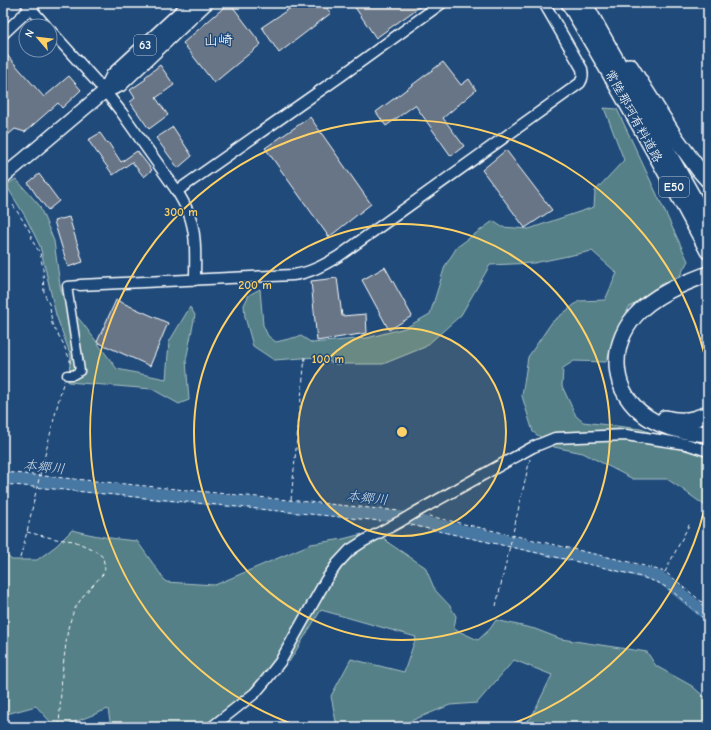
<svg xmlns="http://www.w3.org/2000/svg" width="711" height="730" font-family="'Comic Neue','Klee One',sans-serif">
  <rect width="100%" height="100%" fill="#1f4a7a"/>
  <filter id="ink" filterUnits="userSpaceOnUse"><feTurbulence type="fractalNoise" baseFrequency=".025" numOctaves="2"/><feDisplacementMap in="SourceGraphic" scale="8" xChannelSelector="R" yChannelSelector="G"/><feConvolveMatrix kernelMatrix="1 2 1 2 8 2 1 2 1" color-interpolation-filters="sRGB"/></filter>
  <g filter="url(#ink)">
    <!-- green -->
    <g fill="#548087" stroke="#aac0c3">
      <path d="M604 108 617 109 688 261 678 279 629 307 617 332 606 362 574 361 563 368 562 386 576 416 583 422 641 429 704 453 708 461V508L682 489 667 479H633L583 453 554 447 533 432 522 396 528 357 552 322 579 301 605 300 617 273 592 251 534 263 490 265 461 315 425 347 383 364H336L317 357 274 360 253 346 245 317 244 305 249 295 260 289 263 325 268 336 276 342 301 336 312 343 367 338 405 328 430 314 445 266 457 247 493 221 502 227 529 229 555 220 594 207 595 191 624 160Z"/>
      <path d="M16 179 39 205 54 241 60 285 64 301 84 325 117 369 166 379 169 342 190 307 195 315 186 360 189 400 179 404 152 389 68 382 71 356 56 315 40 246 25 216 6 185Z"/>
      <path d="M72 530C94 536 114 539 137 541L166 582 215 585 311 544 343 539 362 534 335 558 277 658 253 689 202 727H111L108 709 62 727H55L36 706 3 715V553L12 560H37L56 546Z"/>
      <path d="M383 537 390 544 425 567 435 590 450 606 456 616 454 629 478 640 490 629 496 620 535 629 561 639 647 652 656 666 692 686 708 700V727H517L531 718 552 675 514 660 477 703 450 705 396 727H337L331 696 351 659 404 672 416 637 321 610 289 662 283 660 330 582 347 562 363 548Z"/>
    </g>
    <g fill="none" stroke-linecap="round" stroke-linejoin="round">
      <!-- river -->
      <path stroke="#4677a3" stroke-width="12" d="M3 478 187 497 400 517 505 540 560 553 597 560 659 577 667 582 708 616"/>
    </g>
    <!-- building -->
    <g fill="#677586" stroke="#fff">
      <path d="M229 3H230L261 44 214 83 183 43Z"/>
      <path d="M298 3H322L331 13 279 53 262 27Z"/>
      <path d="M352 3H425L376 38Z"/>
      <path d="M6 54 44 97 69 76 81 90 62 108 58 103 25 132 15 129 8 135 3 129V57Z"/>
      <path d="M443 62 461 85 469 79 476 90 443 118 464 146 451 156 415 105 386 126 376 112Z"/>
      <path d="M160 65 174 85 156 98 168 115 149 129 130 102 135 98 130 90 146 79 145 77Z"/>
      <path d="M310 117 371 204 329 237 265 148Z"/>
      <path d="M173 127 192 156 178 168 156 138Z"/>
      <path d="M100 133 107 143 108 142 121 162 137 151 152 170 144 177 132 162 113 175 88 140Z"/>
      <path d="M506 150 552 210 525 228 482 170Z"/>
      <path d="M39 174 59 201 48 210 37 196 28 183Z"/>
      <path d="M69 217 83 262 68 267 54 221Z"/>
      <path d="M385 267 412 316 389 330 362 280Z"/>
      <path d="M337 278 342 316 366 314 367 333 317 341 311 281Z"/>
      <path d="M116 300 168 323 150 366 97 342Z"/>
    </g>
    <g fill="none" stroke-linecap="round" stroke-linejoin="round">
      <!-- minor casing -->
      <g stroke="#fff" stroke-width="11">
        <path id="minor" d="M67 375H73L80 371 67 286 80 285"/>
      </g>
      <!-- tertiary casing -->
      <g stroke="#fff" stroke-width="13">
        <g id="tertiary">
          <path d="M26 3 46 26"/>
          <path d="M50 30 105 91 122 113 177 191C181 198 186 206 189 214 197 235 195 258 195 280"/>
          <path d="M3 34 36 3"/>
          <path d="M177 191 341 76 442 3"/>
          <path d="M80 285 293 275C310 273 324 265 339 256L580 83C583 78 583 75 582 69L544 3"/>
          <path d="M212 727 255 693 266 680 280 662 326 580 337 564 350 550 364 541 401 521 416 512 533 447 555 438 626 435 686 444 708 451"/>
        </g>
      </g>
      <!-- primary casing -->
      <g stroke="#fff" stroke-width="16">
        <g id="primary">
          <path d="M105 91 113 75 191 3"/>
          <path d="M3 177 105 91 120 85 206 3"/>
        </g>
      </g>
      <!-- motorway casing -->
      <g stroke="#fff" stroke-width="18">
        <g id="motorway">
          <path d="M569 3C617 85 664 167 708 251"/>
          <path d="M584 3 708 224"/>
          <path d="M630 66 675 137 699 170 708 180"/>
          <path d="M708 274C682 284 653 295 635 316 608 348 611 393 647 417 665 429 687 432 708 434"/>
          <path d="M665 418C679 422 694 421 708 413"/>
        </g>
      </g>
      <!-- path -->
      <g stroke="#fff" stroke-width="1" stroke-dasharray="4 3" stroke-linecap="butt">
        <path d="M13 205 29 230 33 242 40 253 43 269 44 293 50 306 52 324 63 343 70 360V367"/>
        <path d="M3 472 400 511"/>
        <path d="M3 484 381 521"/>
        <path d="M291 500 305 357"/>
        <path d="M429 516 634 563 665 572 673 578 708 607"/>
        <path d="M411 525 610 569 645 578 659 583 672 591 708 622"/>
        <path d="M27 532 56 539 74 541 94 550 103 557 105 569 103 574 83 596 74 610 68 628 62 674 59 727"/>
        <path d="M20 558 27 532 37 487 62 387 64 381"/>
        <path d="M665 572 690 523"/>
        <path d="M496 606 530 459"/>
      </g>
      <!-- minor -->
      <use href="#minor" stroke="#1f4a7a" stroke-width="8"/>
      <!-- tertiary -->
      <use href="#tertiary" stroke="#1f4a7a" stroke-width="10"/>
      <!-- primary -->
      <use href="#primary" stroke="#1f4a7a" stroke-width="13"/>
      <!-- motorway -->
      <use href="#motorway" stroke="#1f4a7a" stroke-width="15"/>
    </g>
  </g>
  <!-- distance rings -->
  <circle cx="402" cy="432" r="104" fill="#ffd166" fill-opacity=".12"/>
  <g fill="none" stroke="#ffd166" stroke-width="2">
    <circle cx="402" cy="432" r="104"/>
    <circle cx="402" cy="432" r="208"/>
    <path d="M708 494A312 312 0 0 1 506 726M298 726A312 312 0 1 1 708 370"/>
  </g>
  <g text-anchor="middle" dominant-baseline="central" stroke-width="3" stroke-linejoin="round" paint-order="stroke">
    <!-- shield labels -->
    <g fill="#1f4a7a" stroke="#bcc9d7" stroke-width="1">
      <rect x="134" y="35" width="22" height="20" rx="3"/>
      <rect x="659" y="177" width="30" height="20" rx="3"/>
    </g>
    <g font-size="12" font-weight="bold" fill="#fff">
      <text x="145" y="45">63</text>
      <text x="674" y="187">E50</text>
    </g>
    <!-- street labels -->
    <g font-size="13" fill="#fff" stroke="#1f4a7a">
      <text transform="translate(634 116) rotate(61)">常陸那珂有料道路</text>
    </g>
    <!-- water labels -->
    <g font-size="14" font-style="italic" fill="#d1dde8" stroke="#1f4a7a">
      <text transform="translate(44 467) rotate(6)">本郷川</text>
      <text transform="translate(367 498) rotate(6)">本郷川</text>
    </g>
    <!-- quarter labels -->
    <g font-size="15" fill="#fff" stroke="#1f4a7a">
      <text x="218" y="40">山崎</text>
    </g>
  </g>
  <circle cx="402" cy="432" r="6" fill="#ffd166" stroke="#1f4a7a" stroke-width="2"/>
  <g font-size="12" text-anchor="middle" font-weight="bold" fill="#ffd166" stroke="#1f4a7a" stroke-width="3" stroke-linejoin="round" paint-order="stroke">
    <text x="181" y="216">300 m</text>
    <text x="255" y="289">200 m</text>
    <text x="328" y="363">100 m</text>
  </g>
  <!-- margin -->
  <rect width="711" height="730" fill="none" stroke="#1f4a7a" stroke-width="16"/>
  <rect x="8" y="8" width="695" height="714" fill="none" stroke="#fff" stroke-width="1.5" filter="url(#ink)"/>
  <!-- north arrow -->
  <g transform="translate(38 38) rotate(298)"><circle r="19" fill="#1f4a7a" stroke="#7992af"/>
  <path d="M0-3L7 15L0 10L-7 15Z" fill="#ffd166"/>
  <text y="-6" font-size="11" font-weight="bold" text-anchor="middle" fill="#ffffff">N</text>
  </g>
</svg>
